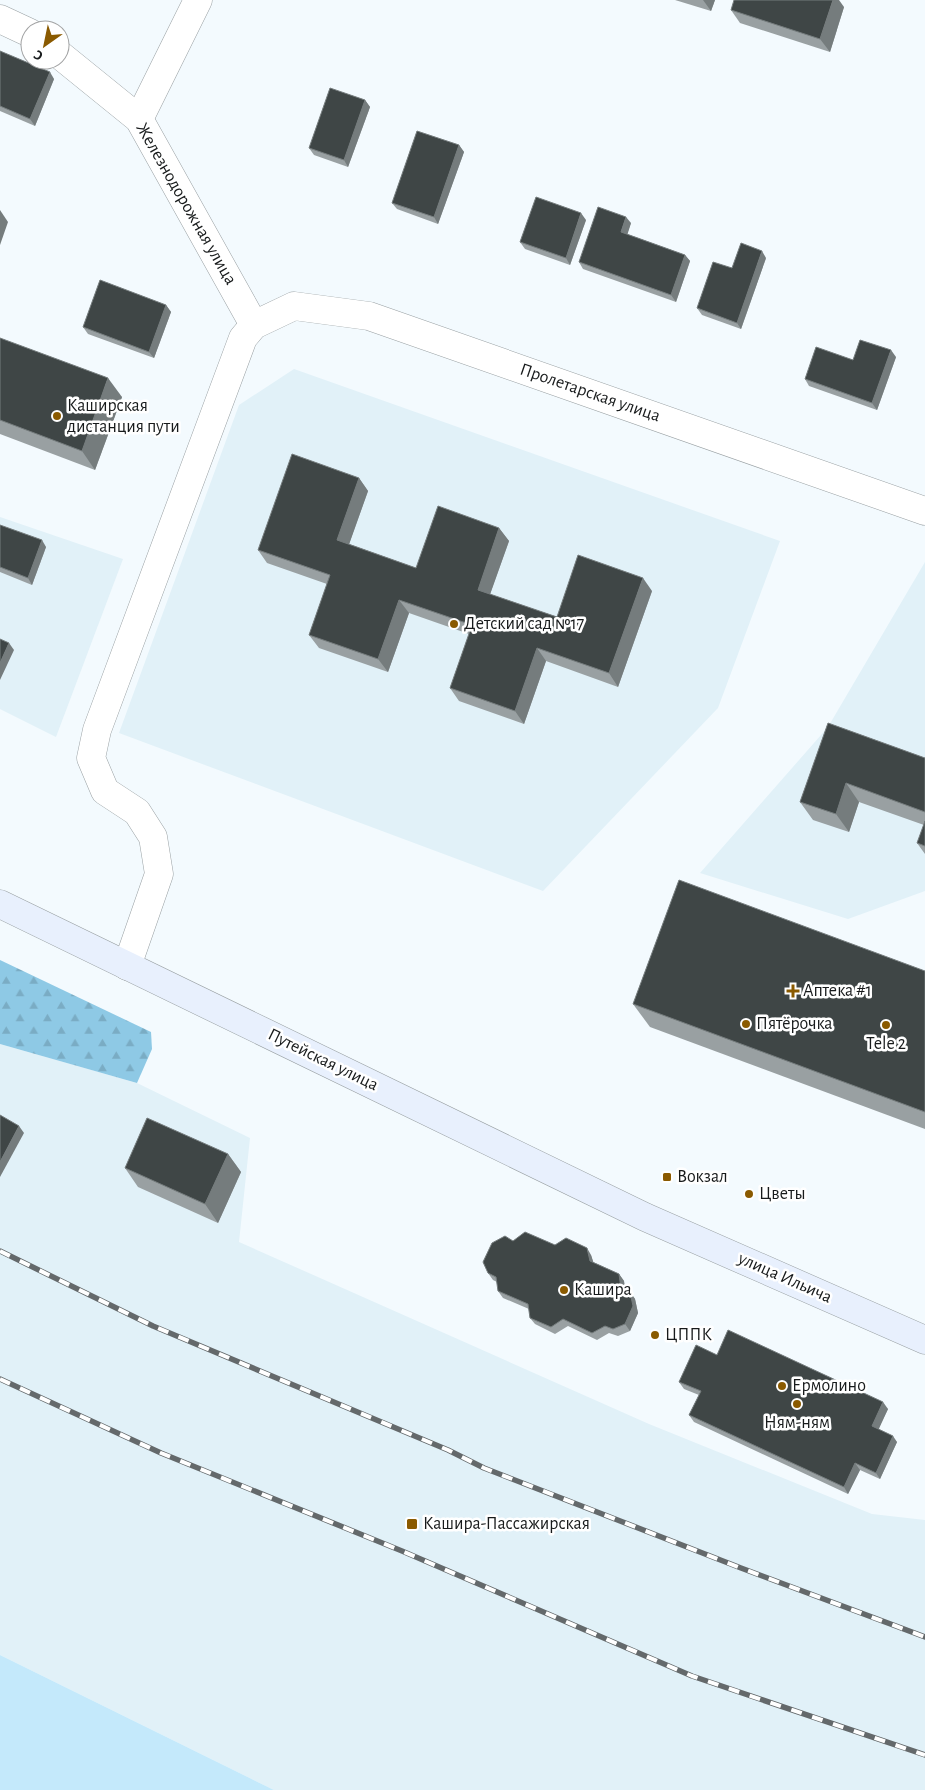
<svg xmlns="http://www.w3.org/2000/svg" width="925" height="1790" font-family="'Alegreya Sans',sans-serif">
  <defs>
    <pattern id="forest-firs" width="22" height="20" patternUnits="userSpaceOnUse" patternTransform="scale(1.25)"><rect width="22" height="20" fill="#8ec9e5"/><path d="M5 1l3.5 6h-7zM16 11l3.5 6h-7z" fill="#7aacc4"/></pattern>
  </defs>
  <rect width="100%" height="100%" fill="#f3fafe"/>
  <!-- built -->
  <g fill="#e1f1f8">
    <path d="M294 369 780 541 718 708 543 891 119 733 239 405Z"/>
    <path d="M0 517 123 559 56 737 0 709Z"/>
    <path d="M925 562V891L848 919 700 873 828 727Z"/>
    <path d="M0 1044 137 1083 250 1138 239 1242 649 1424 872 1514 925 1520V1790H274L0 1655Z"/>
  </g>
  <!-- green -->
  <path fill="#c4e9fb" d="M0 1655 274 1790H0Z"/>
  <!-- forest -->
  <path fill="url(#forest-firs)" d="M0 960 151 1032 152 1049 137 1083 0 1044Z"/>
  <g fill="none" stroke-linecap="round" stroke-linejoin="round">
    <!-- minor casing -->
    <g stroke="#99a0a3" stroke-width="29">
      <g id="minor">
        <path d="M0 19 30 33"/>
        <path d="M60 55 139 119 254 325"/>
        <path d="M139 119 198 0"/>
        <path d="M127 966 159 874 153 837 137 812 105 791 91 758 97 730 243 338 254 325 294 306 369 316 925 511"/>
      </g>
    </g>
    <!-- secondary casing -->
    <g stroke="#99a0a3" stroke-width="29">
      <path id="secondary" d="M0 904 645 1217 925 1340"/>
    </g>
    <!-- minor -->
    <use href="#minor" stroke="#fff" stroke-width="28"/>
    <!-- secondary -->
    <use href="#secondary" stroke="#e8f0fd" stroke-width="28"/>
    <!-- rail casing -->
    <g stroke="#64696b" stroke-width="5.5">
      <g id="rail">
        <path d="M0 1251 153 1326 448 1450 484 1468 741 1568 925 1637"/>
        <path d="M0 1379 161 1453 402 1551 692 1676 925 1755"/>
      </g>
    </g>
    <!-- rail -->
    <use href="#rail" stroke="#fff" stroke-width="4" stroke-dasharray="11" stroke-linecap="butt"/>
  </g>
  <!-- wall -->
  <g fill="#99a0a2">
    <path d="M675 0H715L711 11Z"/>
    <path d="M844 7 830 52 740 23 731 10Z"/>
    <path d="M0 51 54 79 35 126 0 111Z"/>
    <path d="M365 100 370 107 348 167 314 155 309 148Z"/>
    <path d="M459 145 464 152 438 224 397 209 392 203Z"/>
    <path d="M586 220 570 265 525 249 520 242Z"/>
    <path d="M631 223 627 234 685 255 690 261 676 302 583 269 579 262Z"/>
    <path d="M766 258 741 329 702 315 697 308Z"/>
    <path d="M166 305 171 312 154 358 88 334 83 327Z"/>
    <path d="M0 338 122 397 95 470 0 434Z"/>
    <path d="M896 357 877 410 809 386 805 379 853 360Z"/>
    <path d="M359 478 368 491 349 544 416 568 499 528 509 541 490 594 557 617 652 591 618 687 546 661 524 724 459 701 450 688 469 634 409 613 388 672 319 648 309 635 327 584 267 563 258 550Z"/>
    <path d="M0 525 46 547 32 585 0 572Z"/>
    <path d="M828 723 925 758V854L917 843 924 825 859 802 849 832 813 820 800 802Z"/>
    <path d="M925 971V1129L650 1027 633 1004Z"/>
    <path d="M228 1154 241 1172 218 1223 138 1187 125 1168Z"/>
    <path d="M555 1245 591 1255 593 1262 619 1274 624 1281 625 1290 630 1292 635 1299 638 1313 630 1331 618 1336 609 1333 597 1340 568 1326 555 1334 535 1324 530 1318 529 1309 503 1298 498 1291 497 1282 493 1280 488 1273Z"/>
    <path d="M717 1355 888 1409 878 1429 897 1442 880 1479 860 1470 848 1494 694 1422 689 1415 699 1395 684 1389 679 1382Z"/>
  </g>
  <!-- shaded-wall -->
  <g fill="#757c7d">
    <path d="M703 0H715L711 11Z"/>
    <path d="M833 0H839L844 7 830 52 820 39Z"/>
    <path d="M50 72 54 79 35 126 30 119Z"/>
    <path d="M365 100 370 107 348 167 344 160Z"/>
    <path d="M459 145 464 152 438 224 434 217Z"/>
    <path d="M0 210 8 222 0 245Z"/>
    <path d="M581 213 586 220 570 265 566 258Z"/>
    <path d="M626 217 631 223 626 239 621 232Z"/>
    <path d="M762 251 766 258 741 329 737 323Z"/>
    <path d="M685 255 690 261 676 302 671 295Z"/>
    <path d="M166 305 171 312 154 358 149 352Z"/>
    <path d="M891 350 896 357 877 410 872 403Z"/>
    <path d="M108 378 122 397 95 470 82 451Z"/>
    <path d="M359 478 368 491 346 553 337 540Z"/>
    <path d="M499 528 509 541 487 603 478 590Z"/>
    <path d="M42 540 46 547 32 585 28 578Z"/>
    <path d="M643 578 652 591 618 687 609 673Z"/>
    <path d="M399 600 409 613 388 672 378 659Z"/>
    <path d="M9 643 14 650 0 680V663Z"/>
    <path d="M537 648 546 661 524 724 515 711Z"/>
    <path d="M846 783 859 802 849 832 836 814Z"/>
    <path d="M19 1126 24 1133 0 1177V1162Z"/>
    <path d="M228 1154 241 1172 218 1223 205 1204Z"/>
    <path d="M587 1248 591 1255 595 1267 590 1261Z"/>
    <path d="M619 1274 624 1281 626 1296 621 1289Z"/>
    <path d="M630 1292 635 1299 638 1313 630 1331 625 1324Z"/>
    <path d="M883 1402 888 1409 877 1433 872 1426Z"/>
    <path d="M893 1436 897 1442 880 1479 876 1473Z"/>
    <path d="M855 1463 860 1470 848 1494 844 1487Z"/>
  </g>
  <!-- building -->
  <g fill="#3f4646" stroke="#757c7d">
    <path d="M734 0H833L820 39 731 10Z"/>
    <path d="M0 51 50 72 30 119 0 106Z"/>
    <path d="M330 88 365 100 344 160 309 148Z"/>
    <path d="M417 131 459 145 434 217 392 203Z"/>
    <path d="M536 197 581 213 566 258 520 242Z"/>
    <path d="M598 207 626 217 621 232 685 255 671 295 579 262Z"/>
    <path d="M741 243 762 251 737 323 697 308 713 262 732 268Z"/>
    <path d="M100 280 166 305 149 352 83 327Z"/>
    <path d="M0 338 108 378 82 451 0 420Z"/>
    <path d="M860 340 891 350 872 403 805 379 816 347 853 360Z"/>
    <path d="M292 454 359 478 337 540 416 568 438 506 499 528 478 590 557 617 578 555 643 578 609 673 537 648 515 711 450 688 472 625 399 600 378 659 309 635 330 575 258 550Z"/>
    <path d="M0 525 42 540 28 578 0 567Z"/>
    <path d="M0 639 9 643 0 663Z"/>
    <path d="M828 723 925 758V812L846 783 836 814 800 802Z"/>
    <path d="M925 821V846L917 843Z"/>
    <path d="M679 880 925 971V1112L633 1004Z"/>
    <path d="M0 1115 19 1126 0 1162Z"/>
    <path d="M147 1118 228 1154 205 1204 125 1168Z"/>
    <path d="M525 1232 555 1245 566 1238 587 1248 590 1261 619 1274 621 1289 630 1292 633 1306 625 1324 613 1329 605 1326 592 1333 563 1319 551 1327 530 1318 528 1304 498 1291 496 1277 488 1273 483 1262 492 1243 505 1236 513 1241Z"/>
    <path d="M728 1330 883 1402 872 1426 893 1436 876 1473 855 1463 844 1487 689 1415 701 1391 679 1382 696 1345 717 1355Z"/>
  </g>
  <!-- markers -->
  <g fill="#8a5a00" stroke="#fff" stroke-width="2">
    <circle cx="57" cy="416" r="5"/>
    <circle cx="454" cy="624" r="5"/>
    <path d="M790.5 983.5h5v5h5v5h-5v5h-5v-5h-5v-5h5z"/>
    <circle cx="746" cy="1024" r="5"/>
    <circle cx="886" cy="1025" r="5"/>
    <rect x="662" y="1172" width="10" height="10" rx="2.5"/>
    <circle cx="749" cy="1194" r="5"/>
    <circle cx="564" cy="1290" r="5"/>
    <circle cx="655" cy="1335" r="5"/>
    <circle cx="782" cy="1386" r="5"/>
    <circle cx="797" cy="1404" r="5"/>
    <rect x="406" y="1518" width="12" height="12" rx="2.5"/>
  </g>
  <g text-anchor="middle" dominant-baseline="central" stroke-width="5" stroke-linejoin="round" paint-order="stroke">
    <!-- street labels -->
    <g font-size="18" fill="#171a1b" stroke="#fff">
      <text transform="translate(186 204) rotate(60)">Железнодорожная улица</text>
      <text transform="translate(590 393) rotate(19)">Пролетарская улица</text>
      <text transform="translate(323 1060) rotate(26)">Путейская улица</text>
      <text transform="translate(785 1278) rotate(24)">улица Ильича</text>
    </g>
    <!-- poi labels -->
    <g font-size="18" fill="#171a1b" stroke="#fff" text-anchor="start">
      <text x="67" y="406">Каширская<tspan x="67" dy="21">дистанция пути</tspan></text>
      <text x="464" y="624">Детский сад №17</text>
      <text x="803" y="991">Аптека #1</text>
      <text x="756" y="1024">Пятёрочка</text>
      <text x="886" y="1044" text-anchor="middle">Tele 2</text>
      <text x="677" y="1177">Вокзал</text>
      <text x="759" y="1194">Цветы</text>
      <text x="574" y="1290">Кашира</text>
      <text x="665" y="1335">ЦППК</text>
      <text x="792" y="1386">Ермолино</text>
      <text x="797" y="1423" text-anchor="middle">Ням-ням</text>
      <text x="423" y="1524">Кашира-Пассажирская</text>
    </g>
  </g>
  <!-- north arrow -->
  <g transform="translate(45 45) rotate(213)"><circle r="24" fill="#ffffff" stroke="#a2a3a4"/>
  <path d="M0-4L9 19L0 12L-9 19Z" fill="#8a5a00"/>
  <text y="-8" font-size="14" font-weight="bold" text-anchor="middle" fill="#171a1b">С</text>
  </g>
</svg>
